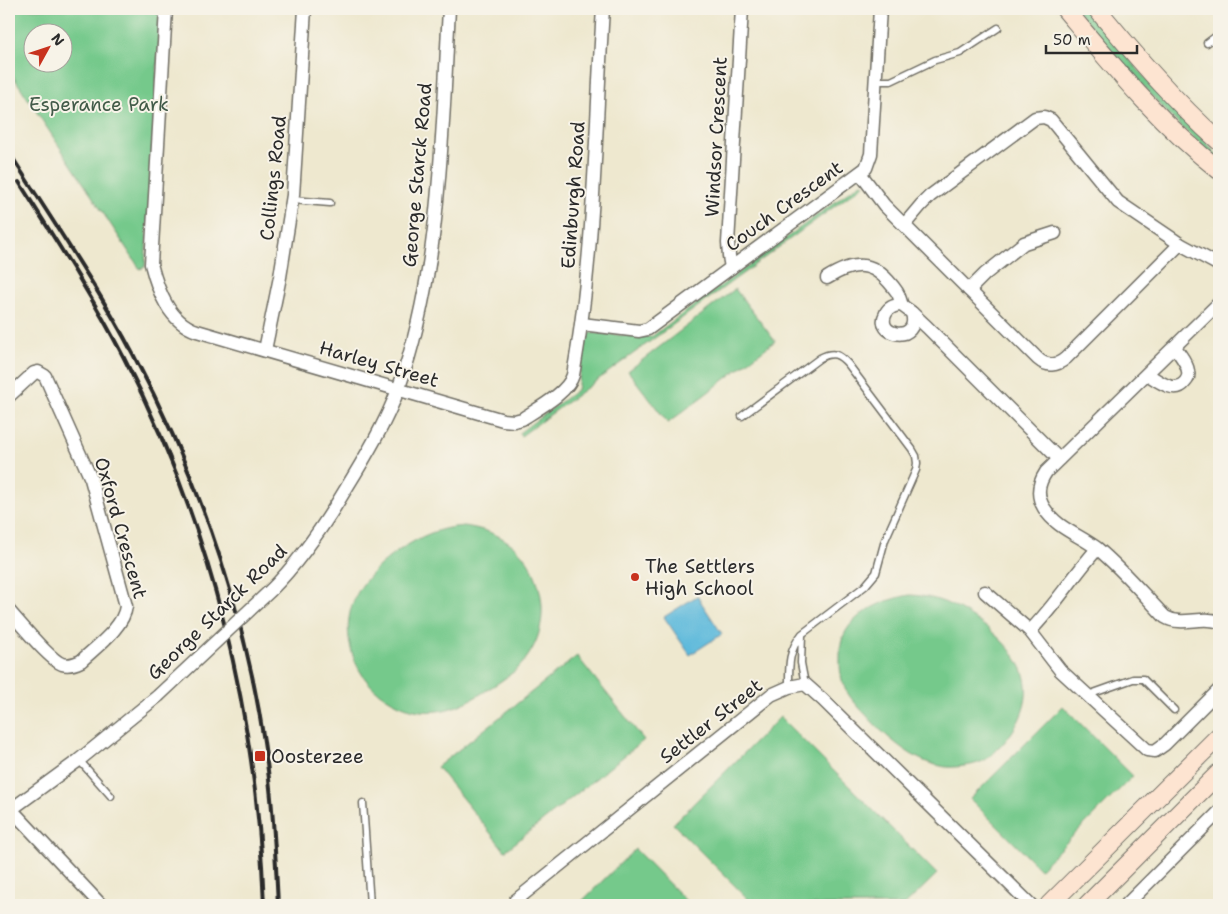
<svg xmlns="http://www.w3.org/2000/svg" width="1228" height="914" font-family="'Shantell Sans',sans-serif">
  <rect width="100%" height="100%" fill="#f7f3e8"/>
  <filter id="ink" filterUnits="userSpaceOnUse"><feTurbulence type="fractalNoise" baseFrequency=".02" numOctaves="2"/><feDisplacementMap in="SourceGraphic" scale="10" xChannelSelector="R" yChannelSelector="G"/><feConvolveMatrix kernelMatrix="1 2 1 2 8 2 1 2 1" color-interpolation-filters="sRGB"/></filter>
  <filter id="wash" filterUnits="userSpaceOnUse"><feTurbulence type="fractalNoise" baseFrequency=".0096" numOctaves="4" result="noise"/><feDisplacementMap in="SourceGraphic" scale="20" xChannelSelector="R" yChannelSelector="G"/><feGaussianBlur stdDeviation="1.12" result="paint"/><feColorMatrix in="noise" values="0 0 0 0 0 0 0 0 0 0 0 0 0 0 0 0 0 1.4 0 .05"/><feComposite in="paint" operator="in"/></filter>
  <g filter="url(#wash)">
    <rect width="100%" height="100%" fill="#eee8cf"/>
    <!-- green -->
    <g fill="#75c98b" stroke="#507a5b" fill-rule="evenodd">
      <path d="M9 9H161L145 267 140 269 9 70ZM32 32H62V62H32Z"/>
      <path d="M1076 9H1085L1164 99 1203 138 1218 157 1217 159 1177 123 1128 70Z"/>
      <path d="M861 183 865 184 521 436 519 433 577 390 585 339 591 333 651 337Z"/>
      <path d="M735 289 775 341 668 423 628 371Z"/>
      <path d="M464 526C493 530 520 543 533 571 548 603 545 639 520 666 511 675 500 682 490 688 455 712 423 722 385 697 368 686 356 669 351 649 340 605 364 575 398 551 421 536 437 528 464 526Z"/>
      <path d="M910 595C935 596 955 605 976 620 993 631 1013 649 1022 669 1036 702 1014 737 988 758 981 763 972 765 964 766 956 767 948 768 941 766 914 762 885 736 867 716 860 708 851 700 846 690 841 681 840 671 840 661 840 652 840 643 844 635 855 611 886 599 910 595Z"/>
      <path d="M577 656 644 740 505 851 437 767Z"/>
      <path d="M1063 706 1133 776 1040 869 970 799Z"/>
      <path d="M780 717 937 874 905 905H754L673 824Z"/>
      <path d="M635 849 690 905H578Z"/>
    </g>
    <!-- water -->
    <path fill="#5db9db" stroke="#447283" d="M697 596 722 634 690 655 664 617Z"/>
  </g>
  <g filter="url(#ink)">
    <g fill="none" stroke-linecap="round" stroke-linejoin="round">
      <!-- service casing -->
      <g stroke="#6f6d64" stroke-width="9">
        <g id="service">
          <path d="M1207 43 1219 34"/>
          <path d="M875 81H891L935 60 960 53 998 28"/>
          <path d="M292 200 330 203"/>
          <path d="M742 416 820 358C833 351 839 354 848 364L912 449 916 456 917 463 916 470 885 540 876 573 865 586 802 634C788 651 789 666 789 687"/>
          <path d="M802 635 801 663 805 684"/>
          <path d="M1088 695 1133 679H1143L1174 710"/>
          <path d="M79 760 111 796"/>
          <path d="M363 803 370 905"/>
        </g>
      </g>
      <!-- minor casing -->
      <g stroke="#6f6d64" stroke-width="15">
        <g id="minor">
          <path d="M166 9 151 264C158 291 169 322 197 331L503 420 514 421 522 419C537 409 568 393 573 375 595 254 595 131 603 9"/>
          <path d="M860 173 884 205 1038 359C1047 367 1057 366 1066 358L1180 244"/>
          <path d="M905 224 921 205 930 196 1035 118 1044 117 1051 120 1118 202 1180 244 1219 265"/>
          <path d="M731 268 729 256 728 243 742 9"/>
          <path d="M827 278C858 259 875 261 897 292 900 296 900 303 903 306 906 309 909 310 912 313 921 344 873 337 886 313 889 307 895 305 902 305"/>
          <path d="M969 290 985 274 1024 243 1055 233"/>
          <path d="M1219 303 1046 472C1038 484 1036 495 1044 508 1056 528 1080 535 1098 549 1122 569 1143 594 1165 617 1182 627 1202 615 1219 622"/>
          <path d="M912 313 927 327 1059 459"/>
          <path d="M582 324 639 331 648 329 866 168 871 154 880 9"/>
          <path d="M265 350 280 277 293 195 305 9"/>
          <path d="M1147 374C1157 380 1175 395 1185 382 1188 379 1189 375 1188 371 1187 362 1179 354 1175 347"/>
          <path d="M9 396 34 373 38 372 45 376 91 479 126 606C124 627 96 647 81 661 75 664 69 666 62 664 50 660 19 622 9 611"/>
          <path d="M271 590C301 560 325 524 347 487 366 456 385 424 398 390 441 271 442 134 449 9"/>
          <path d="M985 592 1030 631 1060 670 1147 750 1155 751 1165 744 1219 690"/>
          <path d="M1030 631C1055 606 1073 576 1097 549"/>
          <path d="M9 807 101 905"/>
          <path d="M9 811 79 760 158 696"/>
          <path d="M519 905 515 901 771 695 789 687 805 684 823 700 1031 905"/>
          <path d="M1126 905 1219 812"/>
        </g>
      </g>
      <!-- secondary casing -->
      <g stroke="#6f6d64" stroke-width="20">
        <g id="secondary">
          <path d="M1065 9C1113 66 1160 124 1219 170"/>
          <path d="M1097 9C1135 55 1175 102 1219 141"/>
          <path d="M1049 905 1219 736"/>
          <path d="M1087 905 1219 773"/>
        </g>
      </g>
      <!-- service -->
      <use href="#service" stroke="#fff" stroke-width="6"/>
      <!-- minor -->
      <use href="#minor" stroke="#fff" stroke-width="12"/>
      <!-- secondary -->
      <use href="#secondary" stroke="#fde4d1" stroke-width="18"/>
      <!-- rail -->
      <g stroke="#2b2b2b" stroke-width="4">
        <path d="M9 152C51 219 96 284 133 354 203 485 252 631 269 779 274 821 276 863 278 905"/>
        <path d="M19 182C55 239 92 296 123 356 211 526 257 714 264 905"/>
      </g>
      <!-- minor-bridge casing -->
      <g stroke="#6f6d64" stroke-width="15" stroke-linecap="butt">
        <path id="minor-bridge" d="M158 696 271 590"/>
      </g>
      <!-- minor-bridge -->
      <use href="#minor-bridge" stroke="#fff" stroke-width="12"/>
    </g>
  </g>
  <!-- markers -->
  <g fill="#c8321e" stroke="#f7f3e8" stroke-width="2">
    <circle cx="635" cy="577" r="5"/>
    <rect x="254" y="750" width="12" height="12" rx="2.5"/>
  </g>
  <g text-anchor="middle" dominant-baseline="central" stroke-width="4" stroke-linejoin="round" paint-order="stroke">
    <!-- park labels -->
    <g font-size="19" fill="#415a48" stroke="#f7f3e8">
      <text x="99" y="104">Esperance Park</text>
    </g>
    <!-- street labels -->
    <g font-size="19" fill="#2b2b2b" stroke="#f7f3e8">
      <text transform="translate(716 137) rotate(-87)">Windsor Crescent</text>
      <text transform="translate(417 175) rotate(-85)">George Starck Road</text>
      <text transform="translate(273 178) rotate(-84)">Collings Road</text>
      <text transform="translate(573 195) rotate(-86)">Edinburgh Road</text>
      <text transform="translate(784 206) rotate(-36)">Couch Crescent</text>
      <text transform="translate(379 364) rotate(16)">Harley Street</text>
      <text transform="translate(121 528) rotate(74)">Oxford Crescent</text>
      <text transform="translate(217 612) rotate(-44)">George Starck Road</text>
      <text transform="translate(711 721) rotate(-38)">Settler Street</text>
    </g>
    <!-- poi labels -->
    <g font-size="19" fill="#2b2b2b" stroke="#f7f3e8" text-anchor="start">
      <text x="645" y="566">The Settlers<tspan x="645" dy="22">High School</tspan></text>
      <text x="271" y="756">Oosterzee</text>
    </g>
  </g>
  <!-- margin -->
  <rect width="1228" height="914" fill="none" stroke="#f7f3e8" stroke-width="30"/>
  <!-- north arrow -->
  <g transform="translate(48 48) rotate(50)"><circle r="24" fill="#f7f3e8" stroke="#a5a39c"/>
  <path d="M0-4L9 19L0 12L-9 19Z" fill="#c8321e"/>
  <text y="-8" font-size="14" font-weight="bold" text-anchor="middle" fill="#2b2b2b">N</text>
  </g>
  <!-- scale -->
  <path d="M1046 45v8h91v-8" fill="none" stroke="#2b2b2b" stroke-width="2.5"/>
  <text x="1053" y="45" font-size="15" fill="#2b2b2b" stroke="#f7f3e8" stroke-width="4" paint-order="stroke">50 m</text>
</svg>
